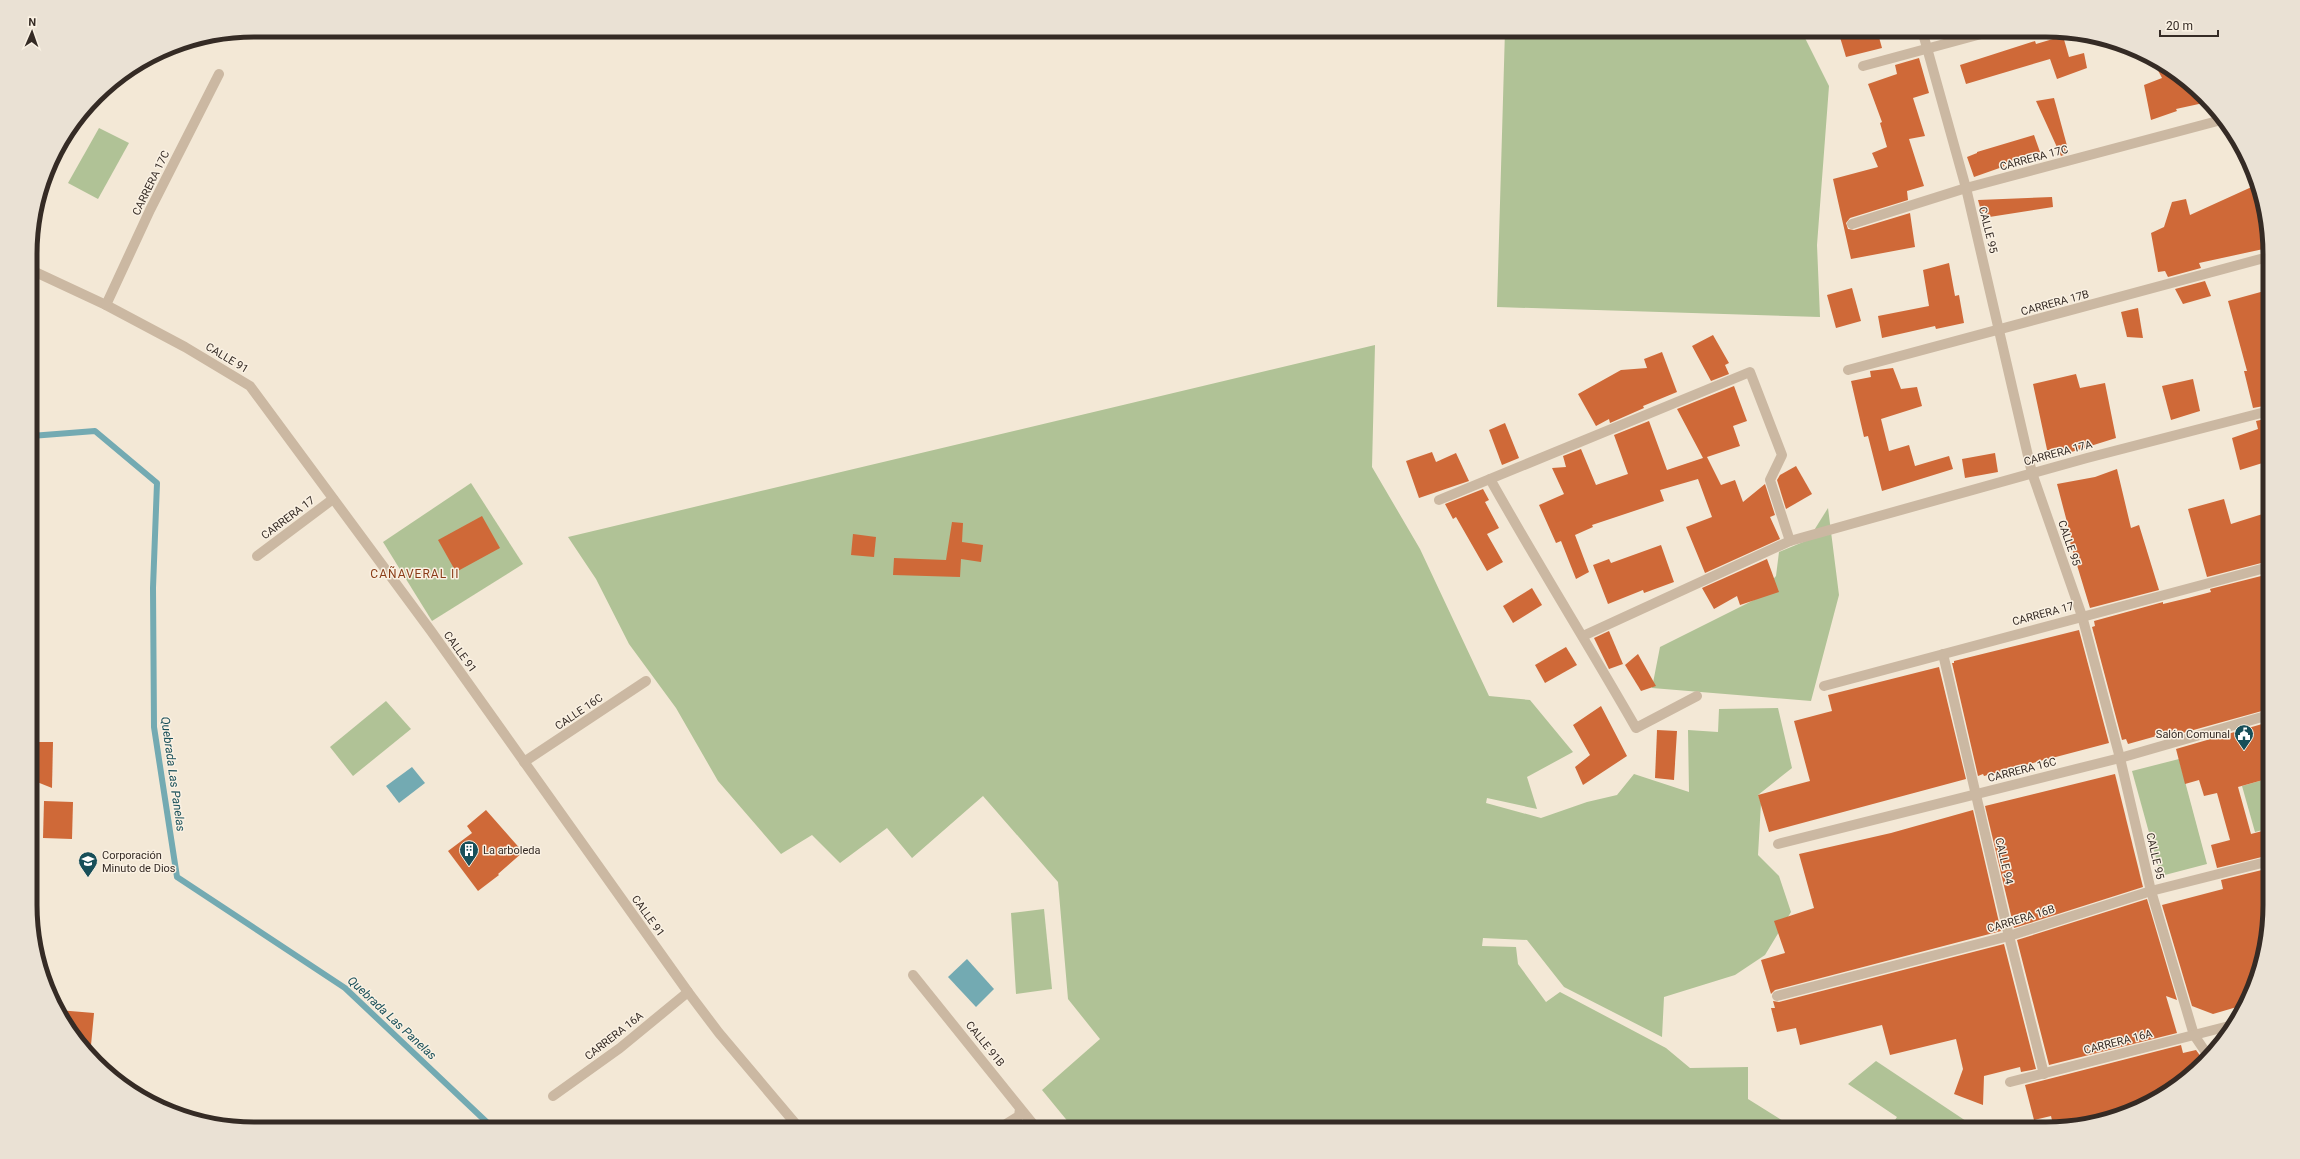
<svg xmlns="http://www.w3.org/2000/svg" width="2300" height="1159" font-family="Roboto,sans-serif">
  <rect width="100%" height="100%" fill="#f3e8d6"/>
  <!-- green -->
  <g fill="#b0c296">
    <path d="M1505 30H1801L1829 86 1817 245 1820 317 1497 307Z"/>
    <path d="M99 128 129 143 98 199 68 183Z"/>
    <path d="M1375 345 1372 467 1420 549 1489 696 1530 700 1573 752 1527 777 1537 809 1487 798 1486 803 1541 818 1587 802 1617 795 1634 774 1689 792 1688 730 1718 732 1719 709 1778 708 1792 768 1758 795 1761 803 1758 855 1779 876 1791 912 1765 955 1735 975 1664 997 1662 1037 1564 987 1527 940 1483 938 1482 946 1516 947 1518 964 1546 1002 1560 992 1666 1048 1690 1068 1748 1067V1099L1796 1129H1074L1042 1090 1100 1039 1068 999 1058 882 983 796 912 858 887 828 840 863 812 835 781 854 718 781 676 708 629 644 596 579 568 537Z"/>
    <path d="M471 483 523 564 432 621 383 542Z"/>
    <path d="M1828 508 1839 595 1811 701 1652 688 1660 647 1756 599 1776 576 1779 552 1808 540Z"/>
    <path d="M386 701 411 729 353 776 330 747Z"/>
    <path d="M2179 759 2207 864 2161 876 2132 771Z"/>
    <path d="M2270 778V828L2255 832 2242 786Z"/>
    <path d="M1044 909 1052 989 1016 994 1011 913Z"/>
    <path d="M1876 1061 1978 1129H1889L1897 1117 1848 1084Z"/>
    <path d="M190 1118 235 1123V1127L210 1125Z"/>
  </g>
  <!-- water -->
  <g fill="#73aab2">
    <path d="M412 767 425 783 399 803 386 786Z"/>
    <path d="M967 959 994 989 976 1007 948 977Z"/>
  </g>
  <g fill="none" stroke-linecap="round" stroke-linejoin="round">
    <!-- stream -->
    <path stroke="#73aab2" stroke-width="6" d="M31 436 95 431 157 483 153 588 154 727 177 877 345 988 494 1129"/>
  </g>
  <!-- building -->
  <g fill="#cf6938">
    <path d="M1853 30H1877L1882 48 1846 57 1839 34Z"/>
    <path d="M2063 36 2069 57 2084 53 2087 68 2057 79 2050 59 1966 84 1960 65 2035 41 2036 44Z"/>
    <path d="M2151 57 2183 76 2208 102 2176 109 2177 111 2151 120 2144 85 2162 78Z"/>
    <path d="M1919 58 1929 93 1913 98 1925 136 1909 139 1924 186 1907 191 1908 200 1850 218 1846 223 1848 229 1854 230 1910 213 1915 247 1851 259 1833 179 1878 167 1872 153 1887 147 1880 123 1882 122 1868 84 1897 74 1895 65Z"/>
    <path d="M2054 98 2069 153 2061 156 2036 101Z"/>
    <path d="M2034 135 2040 152 2008 162V165L1974 177 1967 157 1977 153V152Z"/>
    <path d="M2256 185 2268 230V248L2199 263 2201 268 2168 277 2165 271 2158 272 2151 233 2164 227 2172 202 2186 199 2190 215Z"/>
    <path d="M2052 197 2053 207 1983 218 1978 200Z"/>
    <path d="M1949 263 1955 296 1959 295 1964 323 1936 329 1935 326 1882 338 1878 316 1929 306 1923 270Z"/>
    <path d="M2205 281 2211 296 2183 304 2175 289Z"/>
    <path d="M1852 288 1861 321 1836 328 1827 295Z"/>
    <path d="M2268 290 2269 405 2253 408 2244 371H2247L2228 301Z"/>
    <path d="M2138 308 2143 338 2127 337 2121 312Z"/>
    <path d="M1713 335 1729 363 1725 365 1729 374 1711 381 1692 346Z"/>
    <path d="M1662 352 1677 392 1643 406 1644 408 1610 423 1609 419 1596 426 1578 394 1621 370 1647 368 1644 359Z"/>
    <path d="M1893 368 1901 389 1917 387 1922 406 1881 419 1889 451 1909 445 1915 466 1949 456 1953 469 1882 491 1868 436 1864 437 1851 381 1871 377 1870 371Z"/>
    <path d="M2076 374 2080 388 2105 383 2116 438 2049 459 2033 384Z"/>
    <path d="M2193 379 2200 411 2171 420 2162 386Z"/>
    <path d="M1734 386 1747 421 1733 426 1740 446 1707 457 1721 485 1735 480 1743 502 1765 484 1775 515 1770 517 1780 539 1705 573 1686 527 1712 517 1698 479 1660 490 1664 501 1592 525 1593 527 1575 535 1589 572 1576 579 1561 541 1556 543 1539 505 1564 494 1552 468 1566 467 1563 456 1581 449 1596 485 1628 474 1614 435 1649 421 1667 470 1703 458 1677 409Z"/>
    <path d="M2269 418V461L2240 470 2232 438 2258 429 2256 421Z"/>
    <path d="M1505 423 1519 458 1502 465 1489 430Z"/>
    <path d="M1432 452 1436 462 1456 453 1469 481 1419 498 1406 461Z"/>
    <path d="M1995 453 1998 472 1965 478 1962 459Z"/>
    <path d="M1796 466 1812 494 1786 509 1777 480 1780 475Z"/>
    <path d="M2117 469 2131 528 2139 525 2159 590 2090 608 2070 542 2072 541 2057 484 2095 477Z"/>
    <path d="M1483 489 1489 500 1485 502 1499 528 1487 534 1503 562 1487 571 1456 517 1453 519 1445 504Z"/>
    <path d="M2224 499 2231 524 2269 512V561L2207 577 2188 509Z"/>
    <path d="M482 516 500 548 456 572 438 540Z"/>
    <path d="M952 522 963 523 962 542 983 545 981 562 961 559 960 577 893 575 894 558 946 560Z"/>
    <path d="M853 534 876 537 874 557 851 555Z"/>
    <path d="M1661 545 1674 582 1644 593 1643 590 1608 604 1593 565 1609 559 1611 563Z"/>
    <path d="M1767 559 1779 592 1740 605 1737 596 1714 609 1702 588Z"/>
    <path d="M2269 574V709L2172 736 2171 732 2128 744 2126 739 2122 740 2092 627 2095 626 2094 621 2163 602V604L2188 598 2211 592 2210 589Z"/>
    <path d="M1532 588 1542 605 1513 623 1503 606Z"/>
    <path d="M2079 630 2109 743 1984 776 1983 774 1978 776 1952 663H1954V661Z"/>
    <path d="M1609 631 1623 664 1609 669 1594 638Z"/>
    <path d="M1566 647 1577 665 1545 683 1535 665Z"/>
    <path d="M1638 654 1656 686 1641 691 1625 665Z"/>
    <path d="M1939 667 1966 779 1769 832 1758 795 1810 781 1794 721 1832 711 1828 695Z"/>
    <path d="M1601 706 1627 756 1583 785 1575 767 1590 755 1573 725Z"/>
    <path d="M2269 722 2270 778 2238 787 2251 834 2270 829V855L2217 868 2211 845 2230 840 2217 793 2204 796 2199 780 2185 784 2176 749Z"/>
    <path d="M1657 730 1677 731 1674 780 1655 778Z"/>
    <path d="M32 742H53L52 788 32 780Z"/>
    <path d="M2115 774 2143 887 2014 928 1985 806Z"/>
    <path d="M44 801 73 802 72 839 43 838Z"/>
    <path d="M486 810 523 852 498 874 499 875 478 891 448 851 472 833 467 826Z"/>
    <path d="M1973 810 2001 931 1775 990 1771 994 1761 960 1785 953 1774 921 1814 908 1799 854 1891 833Z"/>
    <path d="M2270 868V905L2262 963 2247 1004 2213 1014 2192 1006 2162 905 2223 889 2221 880Z"/>
    <path d="M2147 899 2177 1000 2166 996 2177 1033 2049 1065 2017 940Z"/>
    <path d="M2004 944 2036 1069 2021 1072 2020 1067 1984 1076 1983 1105 1954 1094 1963 1069 1956 1039 1890 1055 1882 1025 1800 1045 1796 1028 1777 1032 1771 1008H1775L1773 1001 1779 1002Z"/>
    <path d="M58 1010 94 1013 90 1056 76 1041Z"/>
    <path d="M2181 1045 2183 1053 2196 1050 2204 1061 2170 1091 2118 1117 2060 1129H2054L2051 1116 2034 1120 2025 1085Z"/>
  </g>
  <g fill="none" stroke-linecap="round" stroke-linejoin="round">
    <!-- minor -->
    <g stroke="#cbb8a2" stroke-width="10">
      <path d="M1922 30 1966 188 2032 473 2082 616 2120 758 2151 891 2194 1035 2209 1057"/>
      <path d="M1863 66 1996 30"/>
      <path d="M1852 224 1966 188 2225 119"/>
      <path d="M31 270 106 305 185 347 250 386 431 631 688 992 719 1033 800 1129"/>
      <path d="M106 305 150 210 219 74"/>
      <path d="M1848 370 2268 257"/>
      <path d="M1490 479C1537 563 1588 644 1636 728L1697 696"/>
      <path d="M1439 500 1750 372 1782 455 1770 480 1790 541"/>
      <path d="M257 556 333 499"/>
      <path d="M1583 636 1790 541 2087 458 2269 411"/>
      <path d="M1943 654 2009 936 2044 1074"/>
      <path d="M1824 686 2269 567"/>
      <path d="M524 762 646 681"/>
      <path d="M1778 844 2120 758 2269 715"/>
      <path d="M913 975 1037 1129"/>
      <path d="M1777 996 2009 936 2151 891 2270 861"/>
      <path d="M2010 1082 2233 1025"/>
      <path d="M553 1096 620 1048 688 992"/>
      <path d="M998 1129 1019 1116 1020 1109"/>
    </g>
  </g>
  <!-- icons -->
  <defs>
    <g id="civic-pin" transform="scale(1)"><path d="M0 17L-7.5 6A9.5 9.5 0 1 1 7.5 6Z" fill="#184f59" stroke="#faf1e3"/><path d="M-.6-6.5H3V-4.5H.6V-3L4-1V1h2V6H-6V1h2V-1L-.6-3ZM-1.2 2.5V6h2.4V2.5Z" fill="#fff"/></g>
    <g id="building-pin" transform="scale(1)"><path d="M0 17L-7.5 6A9.5 9.5 0 1 1 7.5 6Z" fill="#184f59" stroke="#faf1e3"/><path d="M-4-6H4V6H1V3H-1V6H-4ZM-2.5-4.3h1.7v1.8h-1.7ZM.8-4.3h1.7v1.8H.8ZM-2.5-1h1.7V.8h-1.7ZM.8-1h1.7V.8H.8Z" fill="#fff"/></g>
    <g id="university-pin" transform="scale(1)"><path d="M0 17L-7.5 6A9.5 9.5 0 1 1 7.5 6Z" fill="#184f59" stroke="#faf1e3"/><path d="M0-5L7-2L0 1L-7-2ZM-4 1L0 2.5L4 1V4Q0 6-4 4Z" fill="#fff"/></g>
  </defs>
  <g fill-rule="evenodd">
    <use href="#civic-pin" x="2244" y="734"/>
    <use href="#building-pin" x="469" y="850"/>
    <use href="#university-pin" x="88" y="861"/>
  </g>
  <g text-anchor="middle" dominant-baseline="central" stroke-width="3" stroke-linejoin="round" paint-order="stroke">
    <!-- street labels -->
    <g font-size="11" fill="#352b25" stroke="#faf1e3">
      <text transform="translate(2034 158) rotate(-15)">CARRERA 17C</text>
      <text transform="translate(151 183) rotate(-64)">CARRERA 17C</text>
      <text transform="translate(1988 230) rotate(76)">CALLE 95</text>
      <text transform="translate(2055 303) rotate(-15)">CARRERA 17B</text>
      <text transform="translate(227 358) rotate(31)">CALLE 91</text>
      <text transform="translate(2058 453) rotate(-15)">CARRERA 17A</text>
      <text transform="translate(288 518) rotate(-37)">CARRERA 17</text>
      <text transform="translate(2069 543) rotate(71)">CALLE 95</text>
      <text transform="translate(2043 614) rotate(-15)">CARRERA 17</text>
      <text transform="translate(460 652) rotate(54)">CALLE 91</text>
      <text transform="translate(579 712) rotate(-34)">CALLE 16C</text>
      <text transform="translate(2022 770) rotate(-14)">CARRERA 16C</text>
      <text transform="translate(2155 856) rotate(77)">CALLE 95</text>
      <text transform="translate(2004 861) rotate(77)">CALLE 94</text>
      <text transform="translate(648 916) rotate(54)">CALLE 91</text>
      <text transform="translate(2021 919) rotate(-17)">CARRERA 16B</text>
      <text transform="translate(614 1036) rotate(-38)">CARRERA 16A</text>
      <text transform="translate(2118 1042) rotate(-14)">CARRERA 16A</text>
      <text transform="translate(985 1044) rotate(51)">CALLE 91B</text>
    </g>
    <!-- poi labels -->
    <g font-size="11" fill="#352b25" stroke="#faf1e3" text-anchor="start">
      <text x="2230" y="734" text-anchor="end">Salón Comunal</text>
      <text x="483" y="850">La arboleda</text>
      <text x="102" y="855">Corporación<tspan x="102" dy="13">Minuto de Dios</tspan></text>
    </g>
    <!-- neighbourhood labels -->
    <g font-size="12" letter-spacing="1" fill="#8a3d18" stroke="#faf1e3">
      <text x="415" y="574">CAÑAVERAL II</text>
    </g>
    <!-- water labels -->
    <g font-size="12" font-style="italic" fill="#184f59" stroke="#faf1e3">
      <text transform="translate(173 774) rotate(82)">Quebrada Las Panelas</text>
      <text transform="translate(392 1018) rotate(43)">Quebrada Las Panelas</text>
    </g>
  </g>
  <!-- crop -->
  <path d="M0 0H2300V1159H0ZM254 37H2046A217 217 0 0 1 2263 254V905A217 217 0 0 1 2046 1122H254A217 217 0 0 1 37 905V254A217 217 0 0 1 254 37Z" fill="#eae1d4" fill-rule="evenodd"/>
  <path fill="none" stroke="#352b25" stroke-width="5" d="M254 37H2046A217 217 0 0 1 2263 254V905A217 217 0 0 1 2046 1122H254A217 217 0 0 1 37 905V254A217 217 0 0 1 254 37Z"/>
  <!-- north arrow -->
  <g transform="translate(32 32) rotate(2)" stroke="#faf1e3" stroke-width="3" paint-order="stroke">
  <path d="M0-3L7 15L0 10L-7 15Z" fill="#352b25"/>
  <text y="-6" font-size="11" font-weight="bold" text-anchor="middle" fill="#352b25">N</text>
  </g>
  <!-- scale -->
  <path d="M2160 30v6h58v-6" fill="none" stroke="#352b25" stroke-width="2"/>
  <text x="2166" y="30" font-size="12" fill="#352b25" stroke="#faf1e3" stroke-width="3" paint-order="stroke">20 m</text>
</svg>
